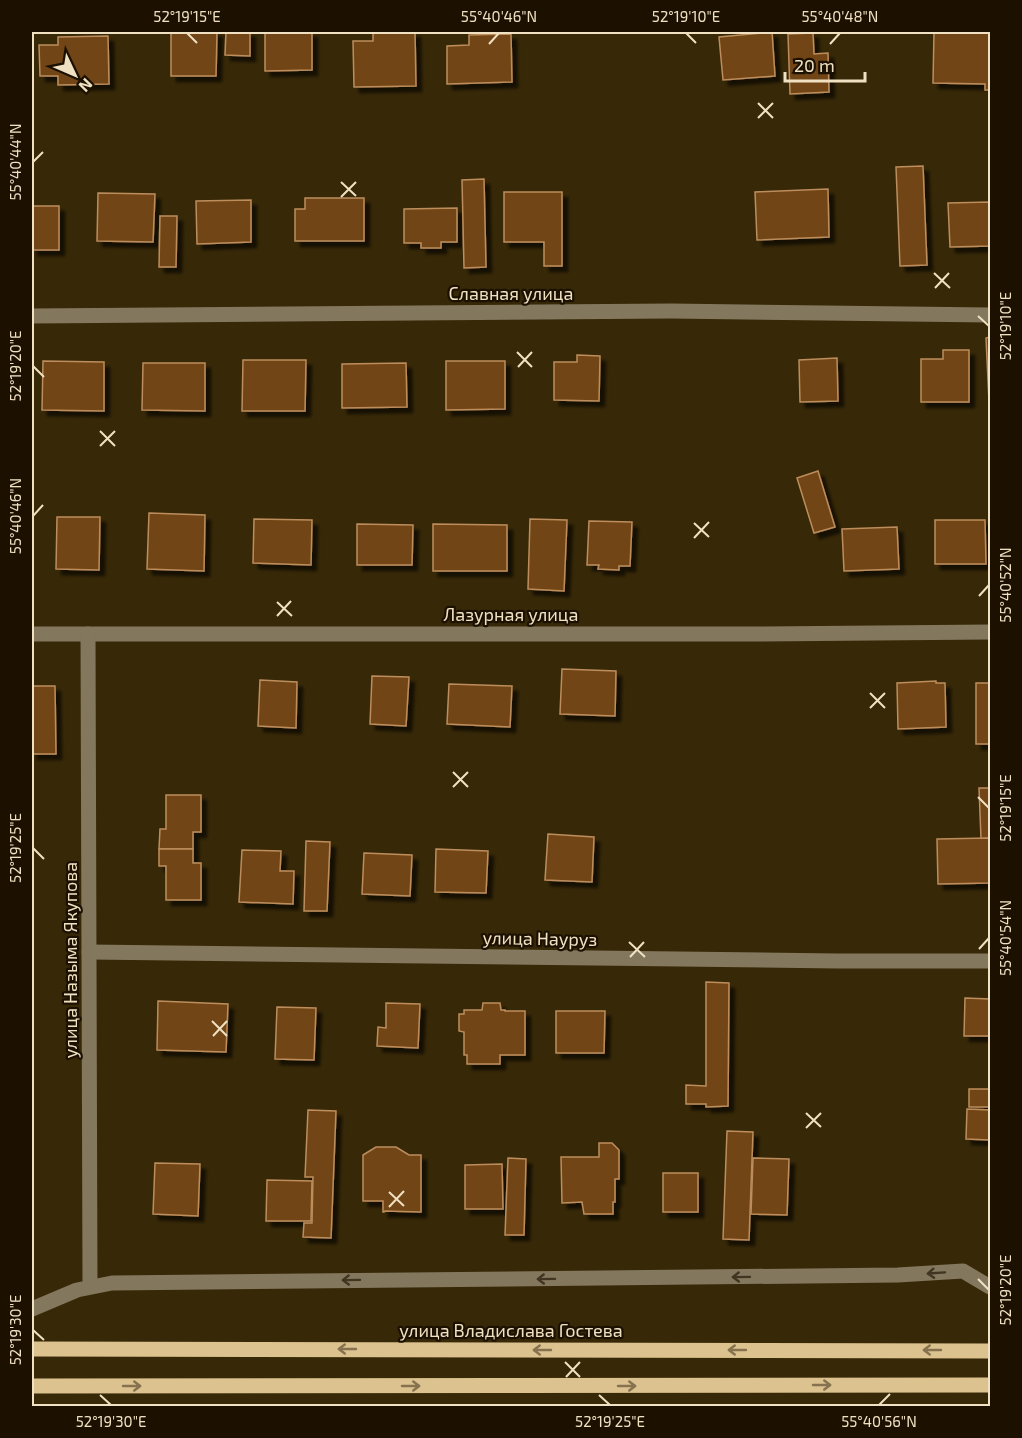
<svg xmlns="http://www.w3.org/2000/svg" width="1022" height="1438" font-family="'Exo 2',sans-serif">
  <defs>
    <filter id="shadow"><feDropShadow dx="5.5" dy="5.5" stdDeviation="1.5" flood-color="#0009"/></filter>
  </defs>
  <rect width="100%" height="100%" fill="#372807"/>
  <!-- building -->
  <g fill="#714512" stroke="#bd8d5d" stroke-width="1.5" filter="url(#shadow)">
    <path d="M171 32H217L216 76H171Z"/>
    <path d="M226 32H250V56L225 55Z"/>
    <path d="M265 32H312V70L265 71Z"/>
    <path d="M373 32H415L416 86 354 87 353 41H373Z"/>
    <path d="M772 32 775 76 723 80 719 37Z"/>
    <path d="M934 32H990V90H985V84L933 83Z"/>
    <path d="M813 33 814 54 828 53 829 92 790 94 788 34Z"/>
    <path d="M511 34 512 82 447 84V46L469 45V35Z"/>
    <path d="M108 36 109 84 58 85V76H40L39 45H58V37Z"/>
    <path d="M923 166 927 265 900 266 896 167Z"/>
    <path d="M484 179 486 267 464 268 462 180Z"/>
    <path d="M828 189 829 237 757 240 755 192Z"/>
    <path d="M504 192H562V266H544V242H504Z"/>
    <path d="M98 193 155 194 153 242 97 241Z"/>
    <path d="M305 198H364V241H295V209H305Z"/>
    <path d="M251 200V242L197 244 196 201Z"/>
    <path d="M990 202V246L950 247 948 203Z"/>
    <rect x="32" y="206" width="27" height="44"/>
    <path d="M457 208V242H441V248H421V243H404V209Z"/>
    <path d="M160 216H177L176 267H159Z"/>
    <path d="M990 337V423L986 338Z"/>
    <path d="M943 350H969V402H921V359H943Z"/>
    <path d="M577 355 600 356 599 401 554 400V362H577Z"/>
    <path d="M837 358 838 401 800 402 799 360Z"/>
    <path d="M243 360H306L305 411H242Z"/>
    <path d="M43 361 104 362V411L42 410Z"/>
    <path d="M446 361H505V409L446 410Z"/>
    <path d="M143 363H205V411L142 410Z"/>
    <path d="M406 363 407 407 342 408V364Z"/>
    <path d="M818 471 835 527 814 533 797 478Z"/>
    <path d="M149 513 205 515 204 571 147 569Z"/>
    <path d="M57 517H100L99 570 56 569Z"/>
    <path d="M254 519 312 520 311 565 253 563Z"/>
    <path d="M530 519 567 520 564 591 528 589Z"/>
    <path d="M935 520H985L986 564H935Z"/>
    <path d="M589 521 632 522 630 566H619V570L598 569 599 565H587Z"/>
    <path d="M357 524 413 525 412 565H357Z"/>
    <path d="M433 524 507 525V571H433Z"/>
    <path d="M897 527 899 569 844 571 842 529Z"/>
    <path d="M562 669 616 671 615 716 560 714Z"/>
    <path d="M372 676 409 677 406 726 370 724Z"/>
    <path d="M260 680 297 682 296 728 258 726Z"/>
    <path d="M936 681V683H945L946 727 898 729 897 683Z"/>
    <rect x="976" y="683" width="14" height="61"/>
    <path d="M449 684 512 686 510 727 447 724Z"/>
    <path d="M32 686H55L56 754H32Z"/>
    <path d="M979 788H990V838L981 839Z"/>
    <path d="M166 795H201V832H193V849H159L160 829H166Z"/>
    <path d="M548 834 594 837 592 882 545 880Z"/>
    <path d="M990 838V883L938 884 937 839Z"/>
    <path d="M306 841 330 842 327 911H304Z"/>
    <path d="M159 849H193V863H201V900H166V866H159Z"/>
    <path d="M436 849 488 851 486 893 435 892Z"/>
    <path d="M242 850 281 851 280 871H294L293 904 239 902Z"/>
    <path d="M364 853 412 855 410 896 362 894Z"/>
    <path d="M706 982 729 983 728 1106 706 1107V1104H686V1085L706 1086Z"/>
    <path d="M965 998 990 999V1036H964Z"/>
    <path d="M158 1001 228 1004 226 1052 157 1050Z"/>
    <path d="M386 1003 420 1004 418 1048 377 1046 378 1027 386 1028Z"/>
    <path d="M483 1003H500L501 1010H505V1011H525V1055H500V1064H467V1055H464V1032L459 1031V1014H464V1010H482Z"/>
    <path d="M277 1007 316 1008 314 1060 275 1059Z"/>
    <path d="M556 1011H605L604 1053H556Z"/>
    <rect x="969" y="1089" width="21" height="18"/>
    <path d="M967 1109 990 1110V1140L966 1139Z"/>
    <path d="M308 1110 336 1111 331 1238 303 1237 304 1223H312L313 1177H305Z"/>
    <path d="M727 1131 753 1132 749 1240 723 1239Z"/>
    <path d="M599 1143H612L619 1150V1179H615V1202H613V1214H584L582 1202 562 1203 561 1157H599Z"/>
    <path d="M376 1147H396L409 1155H421V1212L385 1211 384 1212H383V1201H363V1155Z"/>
    <path d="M508 1158 526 1159 524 1235H505Z"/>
    <path d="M753 1158 789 1159 787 1215 751 1214Z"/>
    <path d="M155 1163 200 1164 198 1216 153 1214Z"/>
    <path d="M502 1164 503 1209H465V1165Z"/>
    <rect x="663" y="1173" width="35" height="39"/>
    <path d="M267 1180 312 1181 311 1221H266Z"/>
  </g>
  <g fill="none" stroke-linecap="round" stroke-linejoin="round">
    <!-- minor -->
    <g stroke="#83775e" stroke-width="15">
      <path d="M32 316 671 311 990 315"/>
      <path d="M32 634H759L990 632"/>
      <path d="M88 634 90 1286"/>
      <path d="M89 952 837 961H990"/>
      <path d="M32 1309 77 1290 112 1283 898 1275 963 1271 990 1287"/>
    </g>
    <!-- major -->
    <g stroke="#dcc28f" stroke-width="15">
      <path d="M32 1349 990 1351"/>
      <path d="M32 1386 990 1385"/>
    </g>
  </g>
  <!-- one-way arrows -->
  <defs><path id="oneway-shaft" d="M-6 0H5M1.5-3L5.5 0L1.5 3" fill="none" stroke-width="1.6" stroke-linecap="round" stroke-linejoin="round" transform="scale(1.5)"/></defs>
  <g stroke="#403521">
    <use href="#oneway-shaft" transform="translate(936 1273) rotate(176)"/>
    <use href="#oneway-shaft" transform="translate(741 1277) rotate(179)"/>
    <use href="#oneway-shaft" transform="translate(546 1279) rotate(179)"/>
    <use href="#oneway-shaft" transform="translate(351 1280) rotate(179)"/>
  </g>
  <g stroke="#86724f">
    <use href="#oneway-shaft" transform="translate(347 1349) rotate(-180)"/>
    <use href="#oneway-shaft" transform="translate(542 1350) rotate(-180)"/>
    <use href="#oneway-shaft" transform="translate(737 1350) rotate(-180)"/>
    <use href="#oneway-shaft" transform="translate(932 1350) rotate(-180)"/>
    <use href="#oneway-shaft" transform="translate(822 1385)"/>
    <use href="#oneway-shaft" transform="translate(132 1386)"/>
    <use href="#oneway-shaft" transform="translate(411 1386)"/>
    <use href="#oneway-shaft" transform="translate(627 1386)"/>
  </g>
  <!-- ticks -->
  <path fill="none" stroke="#f0e1c3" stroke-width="2" d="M187 33 197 43M686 33 696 43M489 44 499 33M830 44 840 33M758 103 773 118M758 118 773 103M33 162 43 152M341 182 356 196M341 197 356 182M934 273 950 288M935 288 949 273M978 316 989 326M517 352 532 367M33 366 44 377M518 367 532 352M100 431 115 446M100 446 115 431M33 516 43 505M694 523 709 537M694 538 709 522M979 596 989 585M277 602 292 616M277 616 291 601M870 693 885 708M870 708 885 693M453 772 468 787M453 787 468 772M978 797 989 808M33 848 44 859M629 942 645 957M979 949 989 938M630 957 644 942M212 1021 227 1036M213 1036 227 1021M806 1113 821 1127M806 1128 821 1113M389 1192 404 1206M389 1207 404 1191M978 1279 989 1290M33 1330 44 1340M565 1362 580 1377M566 1377 580 1362M100 1395 111 1405M599 1395 610 1405M879 1405 890 1394"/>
  <g text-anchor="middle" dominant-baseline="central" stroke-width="4.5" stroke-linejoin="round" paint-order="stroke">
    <!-- street labels -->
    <g font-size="18" fill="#f0e1c3" stroke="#1c1100">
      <text x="511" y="293">Славная улица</text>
      <text x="511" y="614">Лазурная улица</text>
      <text transform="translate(540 938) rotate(1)">улица Науруз</text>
      <text transform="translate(70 960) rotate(-90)">улица Назыма Якупова</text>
      <text x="511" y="1330">улица Владислава Гостева</text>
    </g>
  </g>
  <!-- border -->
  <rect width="1022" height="1438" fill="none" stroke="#1c1100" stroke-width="66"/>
  <!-- north arrow -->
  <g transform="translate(75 75) rotate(134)" stroke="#1c1100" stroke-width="4.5" paint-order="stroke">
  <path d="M0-4.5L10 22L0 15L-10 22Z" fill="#f0e1c3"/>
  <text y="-9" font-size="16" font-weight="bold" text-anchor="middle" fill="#f0e1c3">N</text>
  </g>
  <!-- scale -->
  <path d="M785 72v9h80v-9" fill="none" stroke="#f0e1c3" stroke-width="3"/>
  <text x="794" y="72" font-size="18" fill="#f0e1c3" stroke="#1c1100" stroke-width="4.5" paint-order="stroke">20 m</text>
  <rect x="33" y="33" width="956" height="1372" fill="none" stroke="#f0e1c3" stroke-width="2"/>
  <g font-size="15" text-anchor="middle" fill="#f0e1c3">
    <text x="187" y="22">52°19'15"E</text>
    <text x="499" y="22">55°40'46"N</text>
    <text x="686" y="22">52°19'10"E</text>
    <text x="840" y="22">55°40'48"N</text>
    <text transform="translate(16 162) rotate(-90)" y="5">55°40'44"N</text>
    <text transform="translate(1006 326) rotate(-90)" y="5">52°19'10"E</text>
    <text transform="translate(16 366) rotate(-90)" y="5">52°19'20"E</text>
    <text transform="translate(16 516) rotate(-90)" y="5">55°40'46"N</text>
    <text transform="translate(1006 585) rotate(-90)" y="5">55°40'52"N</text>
    <text transform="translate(1006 808) rotate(-90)" y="5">52°19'15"E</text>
    <text transform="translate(16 848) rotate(-90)" y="5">52°19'25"E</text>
    <text transform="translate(1006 938) rotate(-90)" y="5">55°40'54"N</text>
    <text transform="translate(1006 1290) rotate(-90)" y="5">52°19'20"E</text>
    <text transform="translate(16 1330) rotate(-90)" y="5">52°19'30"E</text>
    <text x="111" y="1427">52°19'30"E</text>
    <text x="610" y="1427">52°19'25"E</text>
    <text x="879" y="1427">55°40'56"N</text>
  </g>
</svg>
